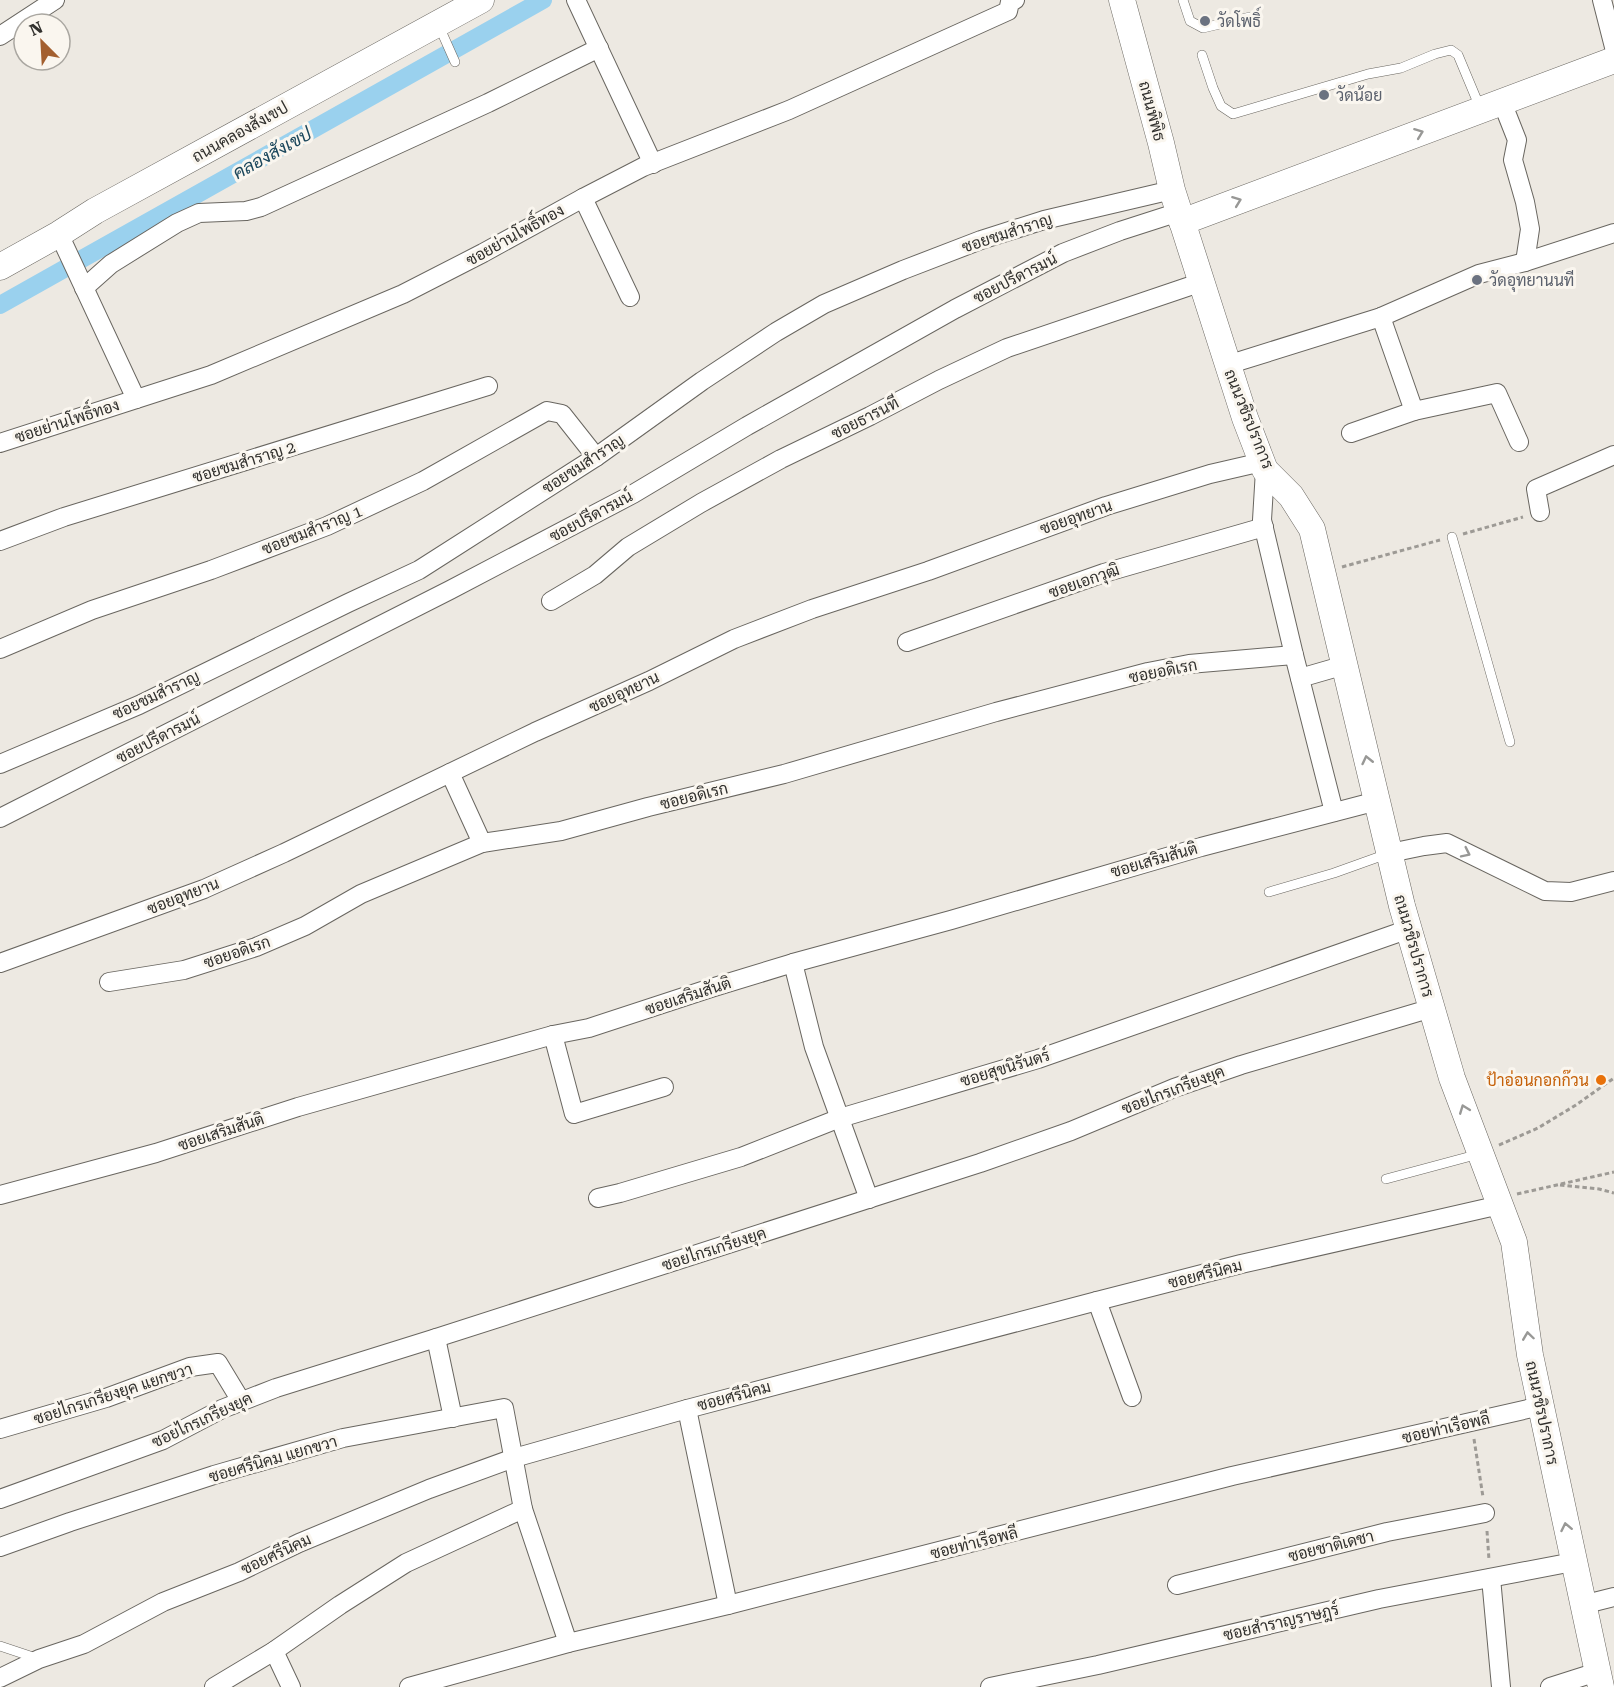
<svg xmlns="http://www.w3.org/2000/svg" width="1614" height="1687" font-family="'Roboto Serif',Sarabun,serif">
  <rect width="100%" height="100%" fill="#ede9e2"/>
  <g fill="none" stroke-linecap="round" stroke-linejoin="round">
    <!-- canal -->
    <path stroke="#9ad1ee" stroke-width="18" d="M0 305 543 0"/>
    <!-- lane casing -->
    <g stroke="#696660" stroke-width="10">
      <g id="lane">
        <path d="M1183 0 1190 21 1203 28 1250 17"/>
        <path d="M439 26 455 62"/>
        <path d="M1202 55 1213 88 1221 106 1233 114 1368 74 1401 68 1435 54 1451 50 1458 55 1481 110"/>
        <path d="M1452 537 1510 742"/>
        <path d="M1269 892 1334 873 1387 854"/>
        <path d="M1386 1179 1479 1154"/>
        <path d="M0 1646 36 1658"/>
      </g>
    </g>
    <!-- street casing -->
    <g stroke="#696660" stroke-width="20">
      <g id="street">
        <path d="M576 0 653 164"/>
        <path d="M1602 0 1614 47"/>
        <path d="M0 36 55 0"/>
        <path d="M1502 102 1517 140 1513 160 1525 202 1530 229 1525 262"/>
        <path d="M583 198 630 297"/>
        <path d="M59 234 136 399"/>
        <path d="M84 288 111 264 177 223 199 213 246 211 261 207 488 103 599 48"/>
        <path d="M1381 317 1414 411"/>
        <path d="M1227 365 1381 317 1479 274 1525 262 1614 233"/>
        <path d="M1351 433 1414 411 1497 393 1519 442"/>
        <path d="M0 443 211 375 403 294 483 253 583 198 643 167 789 110 1008 11 1010 2 1015 0"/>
        <path d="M1265 470 1262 520 1294 655 1334 812"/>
        <path d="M1540 512 1536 489 1614 455"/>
        <path d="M0 541 64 517 488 386"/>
        <path d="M551 601 595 575 628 547 701 503 781 459 870 416 939 380 1007 348 1202 282"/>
        <path d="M907 642 1104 573 1264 527"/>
        <path d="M0 649 92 610 211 570 327 526 423 481 547 411 562 414 596 457"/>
        <path d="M1300 678 1345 665"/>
        <path d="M0 764 139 705 348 603 419 570 596 457 702 381 776 332 824 304 903 270 981 240 1044 220 1172 190"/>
        <path d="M450 773 482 843"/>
        <path d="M0 818 450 590 633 494 747 426 955 309 1063 253 1120 231 1179 212"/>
        <path d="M1390 853 1424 846 1447 843 1545 891 1571 892 1614 881"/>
        <path d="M0 963 204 889 284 853 535 732 649 681 734 639 812 609 928 571 1106 506 1210 474 1262 462"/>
        <path d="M793 963 814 1047 869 1199"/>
        <path d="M109 982 184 970 256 947 305 926 361 894 482 843 561 831 648 807 784 774 996 712 1148 672 1189 664 1294 655"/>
        <path d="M553 1035 574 1114 664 1087"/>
        <path d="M0 1195 156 1153 298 1107 553 1035 589 1028 711 988 793 963 951 920 1201 847 1377 801"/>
        <path d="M598 1198 620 1193 741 1157 840 1118 1038 1059 1409 929"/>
        <path d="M1097 1301 1132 1397"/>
        <path d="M436 1338 453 1418"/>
        <path d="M687 1409 728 1605"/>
        <path d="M0 1429 106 1398 190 1367 218 1363 241 1401"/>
        <path d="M0 1499 163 1440 222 1409 276 1388 436 1338 980 1163 1071 1131 1174 1088 1241 1065 1432 1008"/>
        <path d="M0 1547 70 1522 214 1475 343 1438 504 1408 523 1509 568 1643"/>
        <path d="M1491 1578 1501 1687"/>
        <path d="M1177 1585 1387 1532 1485 1513"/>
        <path d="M1582 1605 1614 1597"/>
        <path d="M274 1651 291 1687"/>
        <path d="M0 1678 39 1659 84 1644 163 1602 239 1572 299 1543 429 1489 514 1458 687 1409 1097 1301 1241 1264 1500 1205"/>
        <path d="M214 1687 274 1651 340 1605 406 1563 523 1509"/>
        <path d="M409 1687 568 1643 728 1605 1232 1476 1541 1406"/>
        <path d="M990 1687 1098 1665 1379 1599 1573 1562"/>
        <path d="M1550 1687 1597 1672"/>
      </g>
    </g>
    <!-- secondary casing -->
    <g stroke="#696660" stroke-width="27">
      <g id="secondary">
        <path d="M1122 0 1161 143 1172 190 1245 418 1265 470 1291 496 1312 529 1402 906 1452 1078 1514 1242 1530 1355 1601 1687"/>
        <path d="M1182 222 1614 60"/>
        <path d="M0 267 59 234 95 211 481 0"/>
      </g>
    </g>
    <!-- path -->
    <g stroke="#9d9a95" stroke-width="3" stroke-dasharray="4.5 3" stroke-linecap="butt">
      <path d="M1463 534 1523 517"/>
      <path d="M1342 567 1440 540"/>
      <path d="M1499 1145 1538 1128 1576 1105 1614 1078"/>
      <path d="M1560 1185 1599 1189 1614 1193"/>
      <path d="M1517 1194 1614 1172"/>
      <path d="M1474 1439 1483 1497"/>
      <path d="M1487 1531 1489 1560"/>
    </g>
    <!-- lane -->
    <use href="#lane" stroke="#fff" stroke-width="9"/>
    <!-- street -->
    <use href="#street" stroke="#fff" stroke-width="18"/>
    <!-- secondary -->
    <use href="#secondary" stroke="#fff" stroke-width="26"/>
  </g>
  <!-- one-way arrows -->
  <defs><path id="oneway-chevron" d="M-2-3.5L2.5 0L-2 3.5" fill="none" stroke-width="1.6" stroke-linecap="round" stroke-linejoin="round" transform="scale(1.5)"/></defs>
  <g stroke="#989896">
    <use href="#oneway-chevron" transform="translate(1419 133) rotate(-21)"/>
    <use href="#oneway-chevron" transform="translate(1237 201) rotate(-21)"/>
    <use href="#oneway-chevron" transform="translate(1367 760) rotate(-103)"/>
    <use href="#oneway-chevron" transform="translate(1466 853) rotate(26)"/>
    <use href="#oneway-chevron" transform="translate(1464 1109) rotate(-111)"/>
    <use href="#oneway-chevron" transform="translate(1528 1336) rotate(-98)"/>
    <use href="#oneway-chevron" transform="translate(1566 1527) rotate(-102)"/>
  </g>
  <!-- markers -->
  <g fill="#6b7280" stroke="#faf6ef" stroke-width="2">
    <circle cx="1205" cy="21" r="6"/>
    <circle cx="1324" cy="95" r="6"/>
    <circle cx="1477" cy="280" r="6"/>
  </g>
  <circle fill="#e8710a" stroke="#faf6ef" stroke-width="2" cx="1601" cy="1080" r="6"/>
  <g text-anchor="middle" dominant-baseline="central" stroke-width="6" stroke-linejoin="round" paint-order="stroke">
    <!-- worship labels -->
    <g font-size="16" fill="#5b616d" stroke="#faf6ef" text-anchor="start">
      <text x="1217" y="21">วัดโพธิ์</text>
      <text x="1336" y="95">วัดน้อย</text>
      <text x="1489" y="280">วัดอุทยานนที</text>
    </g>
    <!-- street labels -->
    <g font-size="16" fill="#31302d" stroke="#faf6ef">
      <text transform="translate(1152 111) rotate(75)">ถนนพิพิธ</text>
      <text transform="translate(240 132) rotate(-29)">ถนนคลองสังเขป</text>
      <text transform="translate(1007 233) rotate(-18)">ซอยชมสำราญ</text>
      <text transform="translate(515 235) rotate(-29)">ซอยย่านโพธิ์ทอง</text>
      <text transform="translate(1015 278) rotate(-27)">ซอยปรีดารมน์</text>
      <text transform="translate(865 418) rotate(-27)">ซอยธารนที</text>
      <text transform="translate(1249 419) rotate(68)">ถนนวชิรปราการ</text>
      <text transform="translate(67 421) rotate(-18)">ซอยย่านโพธิ์ทอง</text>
      <text transform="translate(244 462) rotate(-17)">ซอยชมสำราญ 2</text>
      <text transform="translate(583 464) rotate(-33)">ซอยชมสำราญ</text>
      <text transform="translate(591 516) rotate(-28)">ซอยปรีดารมน์</text>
      <text transform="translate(1076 517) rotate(-19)">ซอยอุทยาน</text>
      <text transform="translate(312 530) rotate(-22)">ซอยชมสำราญ 1</text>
      <text transform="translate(1084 581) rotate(-19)">ซอยเอกวุฒิ</text>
      <text transform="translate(1163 671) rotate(-11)">ซอยอดิเรก</text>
      <text transform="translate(624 692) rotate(-25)">ซอยอุทยาน</text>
      <text transform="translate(156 695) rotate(-25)">ซอยชมสำราญ</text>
      <text transform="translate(158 738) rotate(-27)">ซอยปรีดารมน์</text>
      <text transform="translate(694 796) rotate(-14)">ซอยอดิเรก</text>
      <text transform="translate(1154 860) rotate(-16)">ซอยเสริมสันติ</text>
      <text transform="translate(183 896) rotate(-21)">ซอยอุทยาน</text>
      <text transform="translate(1414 946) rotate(74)">ถนนวชิรปราการ</text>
      <text transform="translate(237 952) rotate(-19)">ซอยอดิเรก</text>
      <text transform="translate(688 996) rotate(-18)">ซอยเสริมสันติ</text>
      <text transform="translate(1005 1068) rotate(-17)">ซอยสุขนิรันดร์</text>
      <text transform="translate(1173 1090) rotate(-21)">ซอยไกรเกรียงยุค</text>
      <text transform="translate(221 1132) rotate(-18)">ซอยเสริมสันติ</text>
      <text transform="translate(714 1249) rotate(-18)">ซอยไกรเกรียงยุค</text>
      <text transform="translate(1205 1274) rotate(-14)">ซอยศรีนิคม</text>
      <text transform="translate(113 1394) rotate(-18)">ซอยไกรเกรียงยุค แยกขวา</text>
      <text transform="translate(734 1396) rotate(-15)">ซอยศรีนิคม</text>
      <text transform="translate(1542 1413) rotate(78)">ถนนวชิรปราการ</text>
      <text transform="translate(202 1420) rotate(-25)">ซอยไกรเกรียงยุค</text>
      <text transform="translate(1446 1428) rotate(-13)">ซอยท่าเรือพลี</text>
      <text transform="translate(273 1459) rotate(-16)">ซอยศรีนิคม แยกขวา</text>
      <text transform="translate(974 1543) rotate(-14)">ซอยท่าเรือพลี</text>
      <text transform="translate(1331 1546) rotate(-14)">ซอยชาติเดชา</text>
      <text transform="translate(276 1554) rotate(-25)">ซอยศรีนิคม</text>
      <text transform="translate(1281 1622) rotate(-13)">ซอยสำราญราษฎร์</text>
    </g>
    <!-- food labels -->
    <g font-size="16" fill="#c56008" stroke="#faf6ef" text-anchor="end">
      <text x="1589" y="1080">ป้าอ่อนกอกก๊วน</text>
    </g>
    <!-- water labels -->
    <g font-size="18" font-style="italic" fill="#1a465b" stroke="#faf6ef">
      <text transform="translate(272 153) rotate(-29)">คลองสังเขป</text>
    </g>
  </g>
  <!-- north arrow -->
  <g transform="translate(42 42) rotate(336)"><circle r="28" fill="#faf6ef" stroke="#aaa7a1" stroke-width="1.5"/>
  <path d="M0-4.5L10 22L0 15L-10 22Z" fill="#a35f2f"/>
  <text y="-9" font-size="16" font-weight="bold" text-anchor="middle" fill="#31302d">N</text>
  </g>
</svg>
